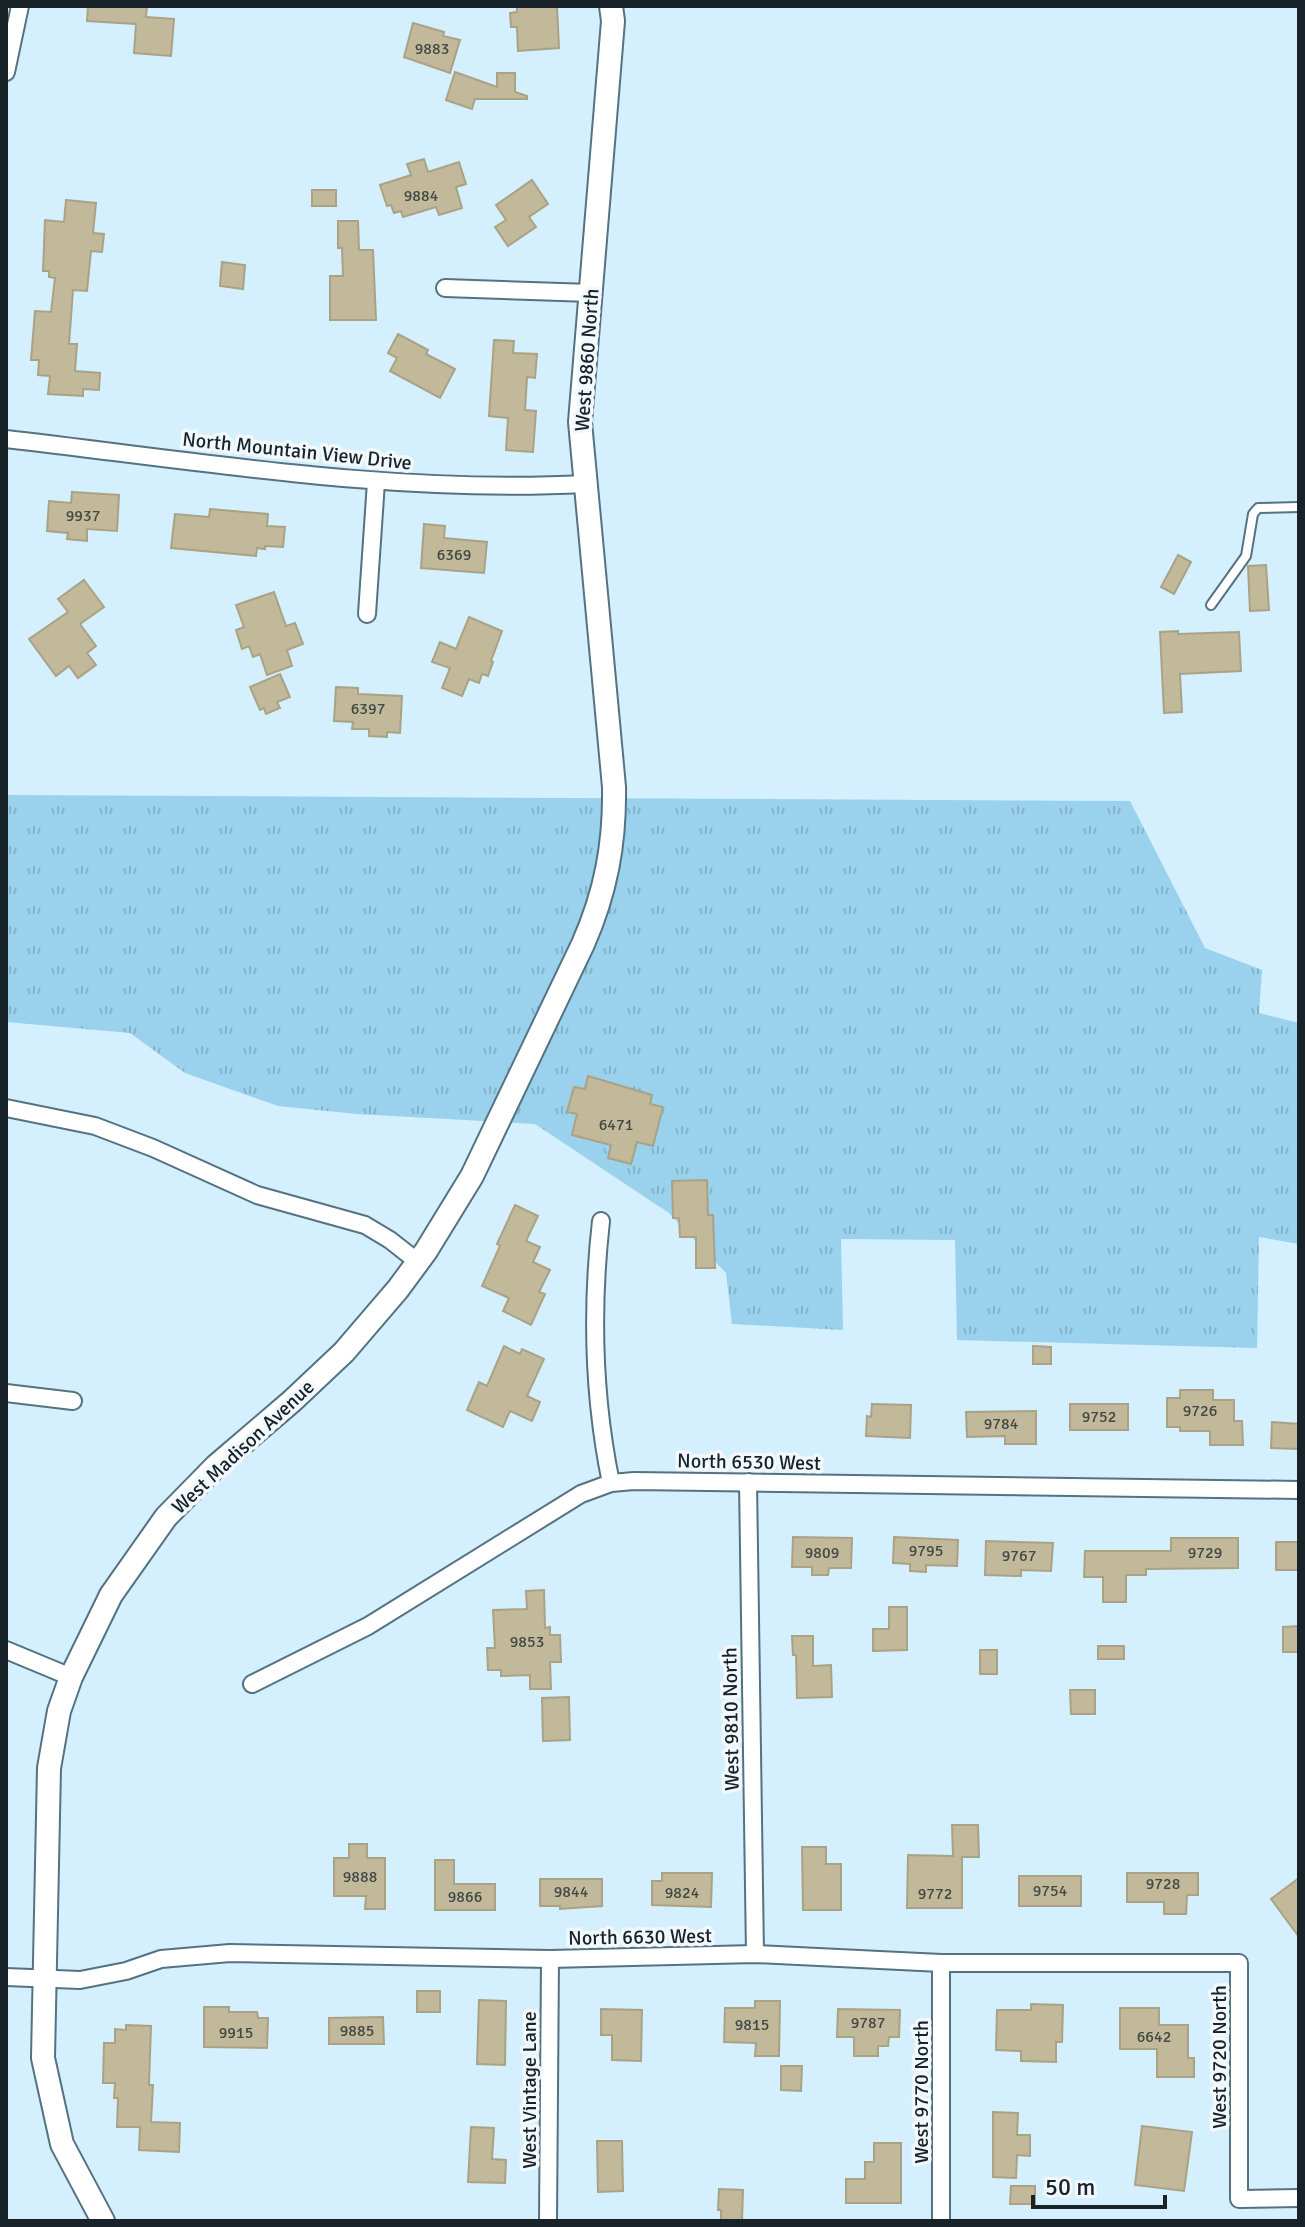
<svg xmlns="http://www.w3.org/2000/svg" width="1305" height="2227" font-family="Signika,sans-serif">
  <defs>
    <pattern id="grass-tufts" width="24" height="20" patternUnits="userSpaceOnUse" patternTransform="scale(2)"><rect width="24" height="20" fill="#9ad1ed"/><path d="M3 7l-1-3M5 7V3M7 7l1-3M15 17l-1-3M17 17v-4M19 17l1-3" fill="none" stroke="#84b3cb"/></pattern>
  </defs>
  <rect width="100%" height="100%" fill="#d4effd"/>
  <!-- grass -->
  <path fill="url(#grass-tufts)" d="M6 795 1130 801 1205 948 1262 970 1259 1013 1299 1023V1244L1259 1237 1257 1348 957 1340 955 1240 841 1239 843 1330 732 1324 726 1273 669 1213 535 1124 357 1114 278 1106 185 1073 130 1033 6 1022Z"/>
  <!-- building -->
  <g fill="#c1b99a" stroke="#aaa284" stroke-width="2">
    <path d="M88 6H147L146 17 174 19 171 56 134 53 136 24 87 21Z"/>
    <path d="M517 6H557L559 48 518 51 517 27H511L510 13 517 12Z"/>
    <path d="M413 23 444 32 443 36 460 40 450 73 404 57Z"/>
    <path d="M455 72 497 87V73H515V92L527 96V99H475L472 109 446 100Z"/>
    <path d="M424 159 428 172 459 162 466 184 456 187 462 208 439 215 436 207 403 217 401 211 394 213 391 205 387 206 380 185 411 175 407 164Z"/>
    <path d="M532 180 548 204 529 217 536 227 508 246 495 227 506 220 496 205Z"/>
    <rect x="312" y="190" width="24" height="16"/>
    <path d="M66 200 96 203 93 233 104 234 102 252 91 251 87 291 73 290 69 344H77L75 371 100 373 99 390 83 389V396L48 394 50 376 38 375 39 360H31L35 311 51 312 55 278 49 277V271H43L45 220 64 222Z"/>
    <path d="M338 221H358L359 250H373L376 320H330V276H343L342 248H338Z"/>
    <path d="M222 262 245 265 243 289 220 286Z"/>
    <path d="M398 334 428 350 426 354 455 369 440 398 390 371 397 358 388 353Z"/>
    <path d="M494 340 514 341 513 353 537 354 535 378 527 377 525 410 536 411 533 452 506 450 508 418 489 416Z"/>
    <path d="M72 492 119 495 117 531 87 529V541L67 539 68 533 47 531 49 501 71 503Z"/>
    <path d="M210 509 268 514 267 526 285 527 283 547 265 546V549L257 548 256 556 171 548 175 514 209 517Z"/>
    <path d="M424 524 445 526 444 538 487 542 484 573 421 568Z"/>
    <path d="M1178 555 1191 562 1174 594 1161 587Z"/>
    <path d="M1266 565 1269 610 1250 611 1248 566Z"/>
    <path d="M84 580 104 607 80 624 96 646 87 653 96 665 78 678 69 666 56 676 29 639 68 612 58 599Z"/>
    <path d="M274 592 286 626 295 623 303 644 287 650 292 666 267 675 260 654 253 657 249 646 242 649 236 630 244 627 236 605Z"/>
    <path d="M469 617 502 631 491 661 493 662 488 676 482 674 479 683 469 679 462 696 442 688 450 668 432 662 440 642 456 649Z"/>
    <path d="M1178 631V634L1239 632 1241 671 1180 674 1182 712 1164 713 1160 632Z"/>
    <path d="M280 674 290 697 277 702 280 708 266 714 264 708 260 710 250 687Z"/>
    <path d="M336 687 358 688V694L402 696 400 733 387 732V737L369 736V729H352L353 722 334 721Z"/>
    <path d="M588 1076 652 1095 650 1104 663 1107 653 1146 637 1142 631 1164 608 1158 611 1145 572 1135 577 1114 567 1112 574 1087 585 1089Z"/>
    <path d="M707 1180 708 1215H713L715 1268H696V1237H680L679 1218H673L672 1181Z"/>
    <path d="M515 1205 538 1216 526 1241 540 1247 533 1262 550 1270 539 1292 545 1294 531 1325 503 1311 509 1298 482 1286 500 1246 497 1244Z"/>
    <path d="M504 1346 520 1354 522 1349 544 1359 527 1396 540 1402 532 1421 510 1411 503 1427 467 1410 479 1382 487 1386Z"/>
    <path d="M1033 1346 1051 1347V1364H1033Z"/>
    <path d="M1180 1390H1213V1400H1234V1421H1242L1243 1445H1210V1431H1180V1427H1167V1398H1180Z"/>
    <path d="M872 1404 911 1405 910 1438 866 1436 867 1416 871 1417Z"/>
    <rect x="1070" y="1404" width="58" height="26"/>
    <path d="M1036 1411V1444H1005V1436L967 1437 966 1412Z"/>
    <path d="M1272 1422 1299 1424V1449L1271 1448Z"/>
    <path d="M793 1537 852 1538 851 1568H829L828 1575H812V1567H792Z"/>
    <path d="M894 1537 958 1540 957 1566 926 1565V1572L910 1571V1564L893 1563Z"/>
    <path d="M1171 1538H1238V1568L1146 1569V1575H1126V1602H1103V1577H1084L1085 1551H1171Z"/>
    <path d="M986 1541 1053 1543 1051 1571 1021 1570V1576L985 1575Z"/>
    <rect x="1276" y="1542" width="23" height="28"/>
    <path d="M544 1590 545 1628 550 1627V1635H560L561 1662H550L551 1689H530V1675L501 1676V1670H488L487 1648H495L493 1610 527 1609 526 1591Z"/>
    <path d="M889 1607H907V1650L873 1651V1629H889Z"/>
    <path d="M1299 1626V1652H1283V1627Z"/>
    <path d="M792 1636H813V1666L831 1665 832 1697 797 1698 796 1655H793Z"/>
    <rect x="1098" y="1646" width="26" height="13"/>
    <rect x="980" y="1650" width="17" height="24"/>
    <path d="M1070 1690H1095V1714H1071Z"/>
    <path d="M569 1697 570 1740 543 1741 542 1698Z"/>
    <path d="M952 1825H978L979 1857H962V1908H907L908 1855 953 1856Z"/>
    <path d="M349 1844H367V1858H385V1909H365L366 1896H334V1858H349Z"/>
    <path d="M802 1847H826V1864H841V1910H803Z"/>
    <path d="M435 1860H454V1884H495V1910H435Z"/>
    <path d="M662 1873H712L711 1907 652 1905V1881H662Z"/>
    <path d="M1127 1873H1198V1895H1187L1186 1914H1164V1902H1127Z"/>
    <rect x="1019" y="1876" width="62" height="30"/>
    <path d="M1299 1878V1937L1271 1899Z"/>
    <path d="M540 1879H602V1906L560 1909V1906H540Z"/>
    <rect x="417" y="1991" width="23" height="21"/>
    <path d="M479 2000 506 2001 505 2065 477 2064Z"/>
    <path d="M755 2001H780L779 2056H755L756 2043 724 2042 725 2008H755Z"/>
    <path d="M1031 2004 1063 2005 1062 2042H1056V2062L1021 2061V2051L996 2050 997 2010H1031Z"/>
    <path d="M204 2007H229V2012H257L258 2018H268L267 2048 204 2047Z"/>
    <path d="M1120 2008H1159V2025H1188V2058H1194V2077H1157V2049H1120Z"/>
    <path d="M601 2009 642 2010 641 2061 612 2060V2035H601Z"/>
    <path d="M838 2009 900 2010 899 2037H889L888 2046H878V2056H854V2037H837Z"/>
    <path d="M383 2017 384 2044H329V2018Z"/>
    <path d="M126 2025 151 2026 149 2085H153L151 2122 180 2123 179 2152 139 2150 140 2127H117L118 2098H114L115 2083H103L104 2043H115V2029L126 2030Z"/>
    <path d="M781 2066H802L801 2091 781 2090Z"/>
    <path d="M993 2112 1018 2113 1017 2135H1030V2156L1017 2155 1016 2178 993 2177Z"/>
    <path d="M1142 2126 1192 2132 1184 2191 1135 2185Z"/>
    <path d="M471 2127 494 2128 492 2159 506 2160 505 2183 468 2182Z"/>
    <path d="M597 2141H622L623 2191 598 2192Z"/>
    <path d="M874 2143H901V2203H846V2179H865V2162H874Z"/>
    <path d="M1011 2186H1035V2204H1010Z"/>
    <path d="M719 2189 743 2190 742 2221H721V2210H718Z"/>
  </g>
  <g fill="none" stroke-linecap="round" stroke-linejoin="round">
    <!-- lane casing -->
    <g stroke="#547281" stroke-width="12">
      <path id="lane" d="M1211 605 1246 556 1253 514 1258 508 1299 507"/>
    </g>
    <!-- street casing -->
    <g stroke="#547281" stroke-width="20">
      <g id="street">
        <path d="M6 72 20 6"/>
        <path d="M445 288 591 293"/>
        <path d="M6 439C198 461 391 494 585 484"/>
        <path d="M367 614 376 482"/>
        <path d="M6 1108 95 1126 153 1148 257 1195 365 1225 390 1240 418 1262"/>
        <path d="M601 1221C591 1310 593 1396 611 1483"/>
        <path d="M6 1393 73 1401"/>
        <path d="M748 1482 755 1954"/>
        <path d="M6 1650 71 1677"/>
        <path d="M252 1684 368 1626 581 1494 611 1483 634 1481 1299 1490"/>
        <path d="M6 1977 80 1980 126 1971 161 1959 230 1953 550 1959 755 1954 941 1963H1239V2199L1299 2198"/>
        <path d="M548 2221 550 1959"/>
        <path d="M941 2221V1963"/>
      </g>
    </g>
    <!-- secondary casing -->
    <g stroke="#547281" stroke-width="26">
      <path id="secondary" d="M103 2221 62 2144 43 2058 49 1768 59 1711 71 1677 111 1595 166 1517 216 1466 292 1401 344 1352 398 1289 426 1251 472 1176 583 944C606 892 615 843 614 787L580 422 613 21 611 6"/>
    </g>
    <!-- lane -->
    <use href="#lane" stroke="#fff" stroke-width="8"/>
    <!-- street -->
    <use href="#street" stroke="#fff" stroke-width="16"/>
    <!-- secondary -->
    <use href="#secondary" stroke="#fff" stroke-width="22"/>
  </g>
  <g text-anchor="middle" dominant-baseline="central" stroke-width="7" stroke-linejoin="round" paint-order="stroke">
    <!-- number labels -->
    <g font-size="16" fill="#424845">
      <text x="432" y="49">9883</text>
      <text x="421" y="196">9884</text>
      <text x="83" y="516">9937</text>
      <text x="454" y="555">6369</text>
      <text x="368" y="709">6397</text>
      <text x="616" y="1125">6471</text>
      <text x="1200" y="1411">9726</text>
      <text x="1099" y="1417">9752</text>
      <text x="1001" y="1424">9784</text>
      <text x="926" y="1551">9795</text>
      <text x="822" y="1553">9809</text>
      <text x="1205" y="1553">9729</text>
      <text x="1019" y="1556">9767</text>
      <text x="527" y="1642">9853</text>
      <text x="360" y="1877">9888</text>
      <text x="1163" y="1884">9728</text>
      <text x="1050" y="1891">9754</text>
      <text x="571" y="1892">9844</text>
      <text x="682" y="1893">9824</text>
      <text x="935" y="1894">9772</text>
      <text x="465" y="1897">9866</text>
      <text x="868" y="2023">9787</text>
      <text x="752" y="2025">9815</text>
      <text x="357" y="2031">9885</text>
      <text x="236" y="2033">9915</text>
      <text x="1154" y="2037">6642</text>
    </g>
    <!-- street labels -->
    <g font-size="20" fill="#172329" stroke="#f2f8fc">
      <text transform="translate(587 360) rotate(-86)">West 9860 North</text>
      <text transform="translate(297 451) rotate(6)">North Mountain View Drive</text>
      <text transform="translate(243 1447) rotate(-43)">West Madison Avenue</text>
      <text transform="translate(749 1462) rotate(1)">North 6530 West</text>
      <text transform="translate(731 1719) rotate(-91)">West 9810 North</text>
      <text transform="translate(640 1937) rotate(-1)">North 6630 West</text>
      <text transform="translate(1219 2057) rotate(-90)">West 9720 North</text>
      <text transform="translate(529 2090) rotate(-90)">West Vintage Lane</text>
      <text transform="translate(921 2092) rotate(-90)">West 9770 North</text>
    </g>
  </g>
  <!-- border -->
  <rect width="1305" height="2227" fill="none" stroke="#172329" stroke-width="16"/>
  <!-- scale -->
  <path d="M1033 2195v12h132v-12" fill="none" stroke="#172329" stroke-width="4"/>
  <text x="1045" y="2195" font-size="24" fill="#172329" stroke="#f2f8fc" stroke-width="6" paint-order="stroke">50 m</text>
</svg>
